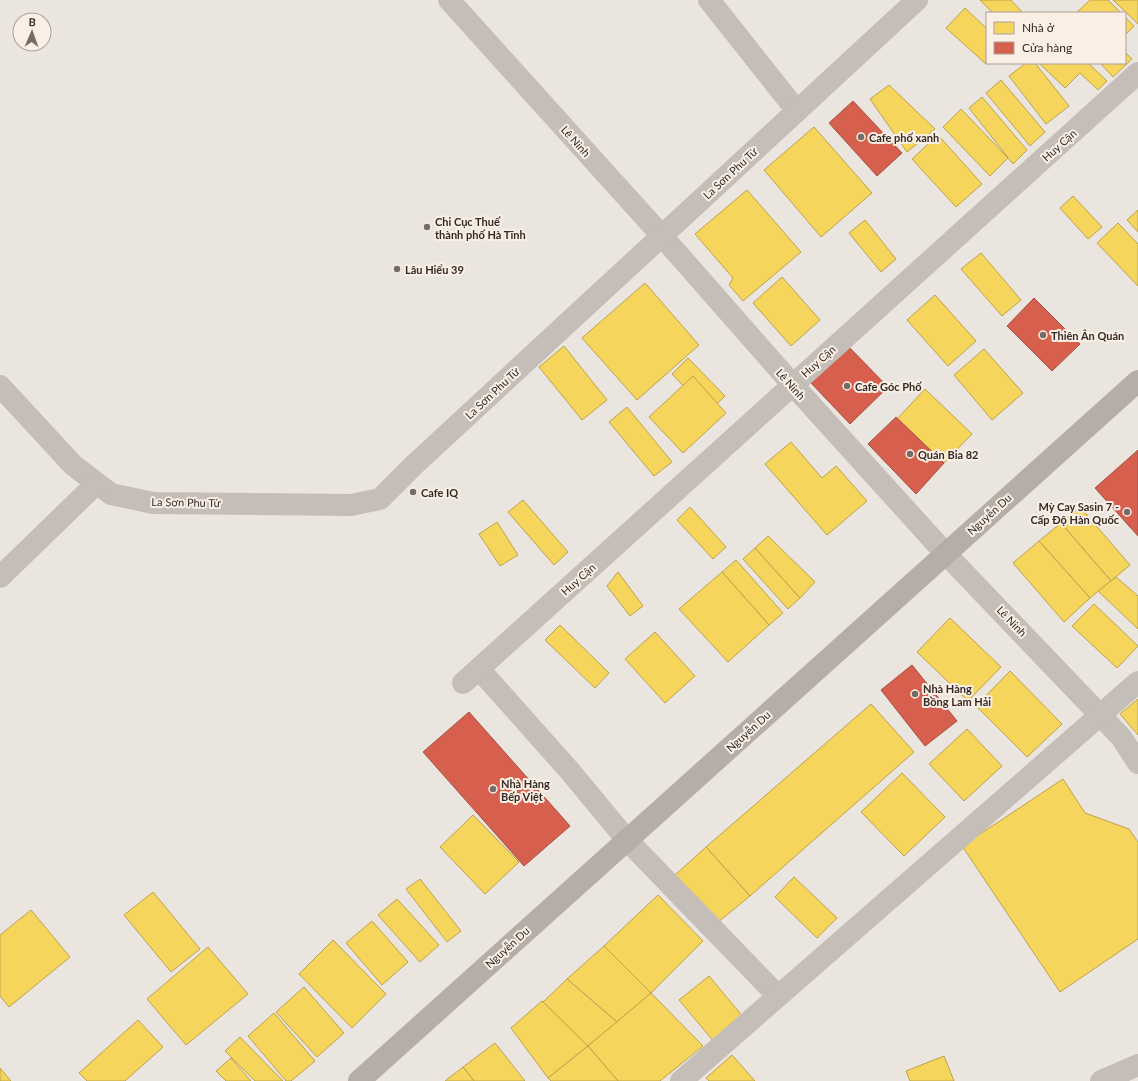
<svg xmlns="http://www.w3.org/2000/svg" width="1138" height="1081" font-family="Lato,sans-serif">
  <rect width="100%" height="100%" fill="#ebe5df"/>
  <!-- homes -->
  <g fill="#f6d55c" stroke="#bca24c">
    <path d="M980 0H1011L1023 13H993Z"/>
    <path d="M1090 0H1108L1121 13H1076Z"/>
    <path d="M1113 0H1138V24Z"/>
    <path d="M965 8 987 29 986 64 946 28Z"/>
    <path d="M1125 17 1134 26 1125 35Z"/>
    <path d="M1125 52 1132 59 1113 77 1100 63H1125Z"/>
    <path d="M1026 63H1035L1069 106 1046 124 1009 76Z"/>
    <path d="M1039 63H1088L1107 81 1098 90 1080 73 1065 88Z"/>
    <path d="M1001 80 1045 132 1030 146 986 93Z"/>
    <path d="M889 85 935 129 907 152 870 99Z"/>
    <path d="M982 97 1027 150 1013 164 969 108Z"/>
    <path d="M961 109 1008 158 990 176 943 127Z"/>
    <path d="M814 127 872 193 821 237 764 170Z"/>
    <path d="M938 135 982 184 956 207 912 159Z"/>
    <path d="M747 190 801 252 743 301 729 285 733 278 695 234Z"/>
    <path d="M1073 196 1102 227 1088 239 1060 208Z"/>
    <path d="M1138 210V232L1127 220Z"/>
    <path d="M865 220 896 259 881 272 849 233Z"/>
    <path d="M1118 223 1138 244V286L1097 243Z"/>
    <path d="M981 253 1021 300 1002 316 961 269Z"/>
    <path d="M782 277 820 320 791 346 753 303Z"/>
    <path d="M645 283 699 345 637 400 582 338Z"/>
    <path d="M935 295 976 341 948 366 907 320Z"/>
    <path d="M564 346 607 400 582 420 539 367Z"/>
    <path d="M984 349 1023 393 992 420 954 375Z"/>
    <path d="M688 358 725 396 708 412 672 374Z"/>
    <path d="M693 376 726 413 683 453 649 417Z"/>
    <path d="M925 389 972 434 944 463 897 419Z"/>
    <path d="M627 407 672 462 654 476 609 422Z"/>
    <path d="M791 442 822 478 836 466 867 501 827 535 765 464Z"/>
    <path d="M523 500 568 552 554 565 508 512Z"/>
    <path d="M690 507 726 547 713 559 677 520Z"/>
    <path d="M1080 507 1130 565 1111 581 1061 523Z"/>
    <path d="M497 522 518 555 500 566 479 534Z"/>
    <path d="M1061 523 1111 581 1090 598 1039 541Z"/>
    <path d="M768 536 815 582 800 598 755 548Z"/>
    <path d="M1039 541 1090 598 1064 622 1013 563Z"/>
    <path d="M755 548 800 598 788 609 743 559Z"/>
    <path d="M736 560 783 613 769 625 722 572Z"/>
    <path d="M618 572 643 606 630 616 607 586Z"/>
    <path d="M722 572 769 625 728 662 679 609Z"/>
    <path d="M1116 577 1138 596V629L1098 591Z"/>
    <path d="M1094 604 1138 646 1117 668 1072 626Z"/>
    <path d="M950 618 1001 667 968 701 917 652Z"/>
    <path d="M560 625 609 673 595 688 545 640Z"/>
    <path d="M655 632 695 676 665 703 625 659Z"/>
    <path d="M1010 671 1062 724 1027 757 976 706Z"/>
    <path d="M1138 699V735L1120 714Z"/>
    <path d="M871 704 914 752 750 896 706 847Z"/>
    <path d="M967 729 1002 766 964 801 929 764Z"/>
    <path d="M902 773 945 817 904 856 861 812Z"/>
    <path d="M1063 779 1085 813 1129 829 1138 842V939L1060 992 962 846Z"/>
    <path d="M473 815 519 862 485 894 440 847Z"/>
    <path d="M706 847 750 896 717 923 675 875Z"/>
    <path d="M794 877 837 918 817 938 775 897Z"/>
    <path d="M420 879 461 931 447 942 406 889Z"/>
    <path d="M153 892 200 949 171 972 124 915Z"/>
    <path d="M658 895 703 941 651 993 604 946Z"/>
    <path d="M397 899 439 945 420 962 378 915Z"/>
    <path d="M31 910 70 957 9 1007 0 996V935Z"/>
    <path d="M372 921 408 962 382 985 346 943Z"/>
    <path d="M333 940 386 994 352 1028 299 974Z"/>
    <path d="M604 946 651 993 617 1022 567 979Z"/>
    <path d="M208 947 248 994 186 1045 147 999Z"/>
    <path d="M709 976 744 1018 715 1043 679 1000Z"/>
    <path d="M567 979 617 1022 588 1046 542 1003Z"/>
    <path d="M304 987 344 1033 317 1057 276 1012Z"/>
    <path d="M651 993 703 1046 660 1081H618L588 1046Z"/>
    <path d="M542 1001 588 1046 548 1078 511 1028Z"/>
    <path d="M274 1013 315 1061 291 1081H286L248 1036Z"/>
    <path d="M138 1020 163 1047 125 1081H87L79 1073Z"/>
    <path d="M240 1037 283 1081H255L225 1051Z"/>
    <path d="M495 1043 525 1081H474L463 1067Z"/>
    <path d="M588 1046 618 1081H551L548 1078Z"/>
    <path d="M732 1055 755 1081H709L706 1078Z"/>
    <path d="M944 1056 954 1081H910L906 1071Z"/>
    <path d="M231 1058 251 1081H226L216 1071Z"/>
    <path d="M463 1067 474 1081H445Z"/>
    <path d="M0 1068 11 1081H0Z"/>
  </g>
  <!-- shops -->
  <g fill="#d6604d" stroke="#a65041">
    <path d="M853 101 902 153 877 176 829 123Z"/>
    <path d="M1034 298 1080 344 1052 371 1007 326Z"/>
    <path d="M848 346 888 387 850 424 811 383Z"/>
    <path d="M896 417 944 463 916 494 868 444Z"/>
    <path d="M1138 450V536L1095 488Z"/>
    <path d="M912 665 957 721 925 746 881 690Z"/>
    <path d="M469 712 570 826 524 866 423 752Z"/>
  </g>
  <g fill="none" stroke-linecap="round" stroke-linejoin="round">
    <!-- minor -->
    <g stroke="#c4bdb8" stroke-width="22">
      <path d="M449 0 662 236 792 384 945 553 1121 737 1138 763"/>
      <path d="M709 0 797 111"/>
      <path d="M0 386 73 465 111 494 153 503 351 505 380 499 414 465 917 0"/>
      <path d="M0 577 96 484"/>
      <path d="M479 669 569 770 627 840 777 995"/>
      <path d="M463 683 1138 73"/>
      <path d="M681 1081 1138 682"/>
      <path d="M1101 1081 1138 1065"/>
    </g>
    <!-- secondary -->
    <path stroke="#b5ada8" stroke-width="22" d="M359 1081 1138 381"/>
  </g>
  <!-- markers -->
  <g fill="#756b67" stroke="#f9efe5" stroke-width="1.5">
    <circle cx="861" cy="137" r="4"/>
    <circle cx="427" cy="227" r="4"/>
    <circle cx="397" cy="269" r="4"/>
    <circle cx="1043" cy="335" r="4"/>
    <circle cx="847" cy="386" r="4"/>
    <circle cx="910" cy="454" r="4"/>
    <circle cx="413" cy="492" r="4"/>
    <circle cx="1127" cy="512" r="4"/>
    <circle cx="915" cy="694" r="4"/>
    <circle cx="493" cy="789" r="4"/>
  </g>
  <g text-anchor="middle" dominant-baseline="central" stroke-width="4" stroke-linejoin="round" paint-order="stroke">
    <!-- poi labels -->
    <g font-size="11" font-weight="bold" fill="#352a26" stroke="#f9efe5" text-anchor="start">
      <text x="869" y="137">Cafe phố xanh</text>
      <text x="435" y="221">Chi Cục Thuế<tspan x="435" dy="13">thành phố Hà Tĩnh</tspan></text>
      <text x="405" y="269">Lâu Hiểu 39</text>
      <text x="1051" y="335">Thiên Ân Quán</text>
      <text x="855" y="386">Cafe Góc Phố</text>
      <text x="918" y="454">Quán Bia 82</text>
      <text x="421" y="492">Cafe IQ</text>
      <text x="1119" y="506" text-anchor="end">Mỳ Cay Sasin 7 -<tspan x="1119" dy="13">Cấp Độ Hàn Quốc</tspan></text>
      <text x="923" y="688">Nhà Hàng<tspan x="923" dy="13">Bồng Lam Hải</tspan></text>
      <text x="501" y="783">Nhà Hàng<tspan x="501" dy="13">Bếp Việt</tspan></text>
    </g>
    <!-- street labels -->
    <g font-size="11" fill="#352a26" stroke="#f9efe5">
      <text transform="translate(576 141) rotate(48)">Lê Ninh</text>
      <text transform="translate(1059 145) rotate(-42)">Huy Cận</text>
      <text transform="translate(730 173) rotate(-43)">La Sơn Phu Tử</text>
      <text transform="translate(818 361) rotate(-42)">Huy Cận</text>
      <text transform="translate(791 384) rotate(48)">Lê Ninh</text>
      <text transform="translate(492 393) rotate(-43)">La Sơn Phu Tử</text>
      <text transform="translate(186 502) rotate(1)">La Sơn Phu Tử</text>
      <text transform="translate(989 514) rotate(-42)">Nguyễn Du</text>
      <text transform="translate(578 579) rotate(-42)">Huy Cận</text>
      <text transform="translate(1012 621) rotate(46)">Lê Ninh</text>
      <text transform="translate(748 731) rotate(-42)">Nguyễn Du</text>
      <text transform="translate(507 947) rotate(-42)">Nguyễn Du</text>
    </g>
  </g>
  <!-- legend -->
  <rect x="986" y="12" width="140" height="52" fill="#f9efe5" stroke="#aba099"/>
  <rect x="994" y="22" width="20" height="12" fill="#f6d55c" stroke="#aba099"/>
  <text x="1022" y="32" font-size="12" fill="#352a26">Nhà ở</text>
  <rect x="994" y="42" width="20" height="12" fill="#d6604d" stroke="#aba099"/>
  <text x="1022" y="52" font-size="12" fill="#352a26">Cửa hàng</text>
  <!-- north arrow -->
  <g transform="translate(32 32) rotate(2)"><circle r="19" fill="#f9efe5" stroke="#aba099"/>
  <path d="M0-3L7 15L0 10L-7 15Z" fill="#756b67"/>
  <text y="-6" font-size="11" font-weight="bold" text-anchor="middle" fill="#352a26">B</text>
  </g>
</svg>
